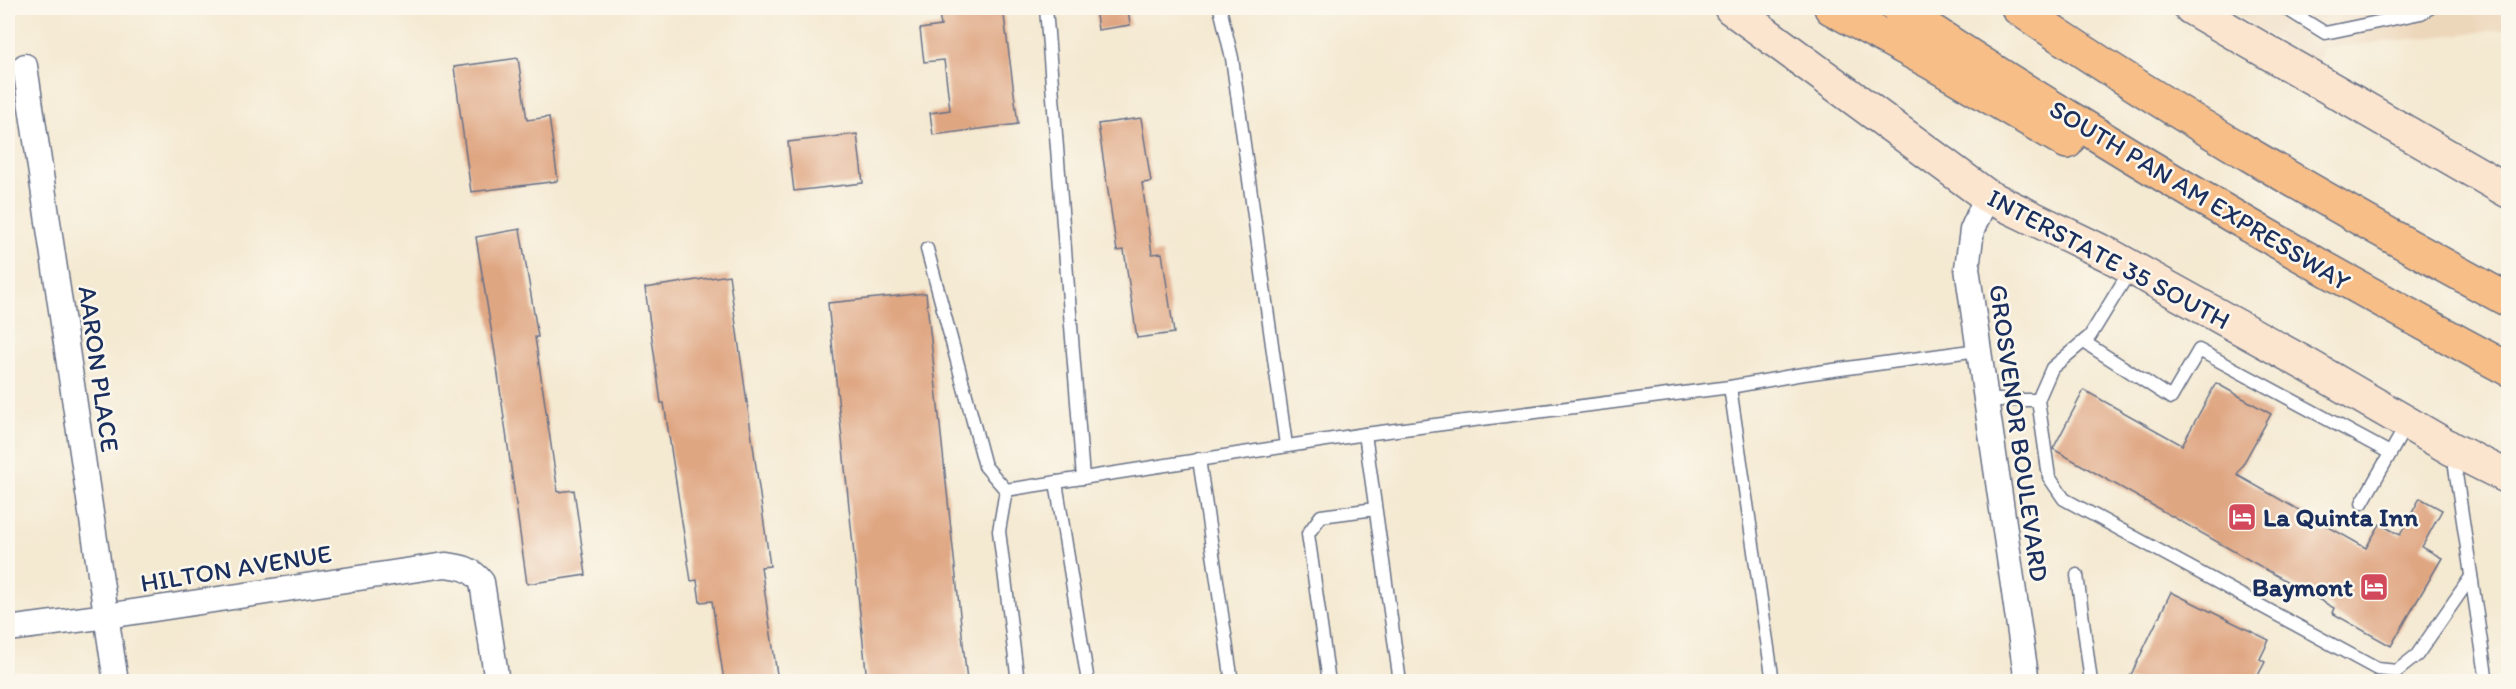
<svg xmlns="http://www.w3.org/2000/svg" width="2516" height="689" font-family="Itim,sans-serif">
  <rect width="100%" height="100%" fill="#fbf7ec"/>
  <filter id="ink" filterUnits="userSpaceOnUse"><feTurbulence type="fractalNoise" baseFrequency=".0167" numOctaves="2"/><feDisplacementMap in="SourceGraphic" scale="12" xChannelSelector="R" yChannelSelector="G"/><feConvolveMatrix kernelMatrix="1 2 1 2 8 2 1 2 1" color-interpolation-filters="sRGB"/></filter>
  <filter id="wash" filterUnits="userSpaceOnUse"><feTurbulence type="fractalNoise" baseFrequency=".008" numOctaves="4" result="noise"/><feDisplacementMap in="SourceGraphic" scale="24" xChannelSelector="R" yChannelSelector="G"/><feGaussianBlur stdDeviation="1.35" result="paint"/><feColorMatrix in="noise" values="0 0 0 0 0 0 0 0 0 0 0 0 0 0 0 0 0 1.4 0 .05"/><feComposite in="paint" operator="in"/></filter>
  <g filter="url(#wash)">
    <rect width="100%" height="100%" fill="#f4e9d1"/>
    <!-- built -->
    <path fill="#edd7bb" d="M2226 8H2508V29L2325 48 2314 64Z"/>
    <g id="blocks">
      <!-- building -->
      <g fill="#dfa682">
        <path d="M938 8H1003L1018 124 933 135 930 113 950 110 944 60 924 62 920 29 941 26Z"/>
        <path d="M1095 8H1128L1130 25 1098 30Z"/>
        <path d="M518 58 527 120 549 117 558 181 471 192 454 67Z"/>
        <path d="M1141 118 1151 182 1142 183 1152 254 1162 253 1174 333 1137 338 1124 250 1117 251 1098 124Z"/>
        <path d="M857 134 863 183 794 191 788 142Z"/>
        <path d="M520 229 538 337H535L558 492 574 490 586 575 527 584 495 353 476 237Z"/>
        <path d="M729 275 770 566 761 567 778 681H724L712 601 700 602 697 580 691 581 664 403H661L645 288Z"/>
        <path d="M926 293 967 681H867L828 303Z"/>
        <path d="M2216 383 2271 414 2237 475 2366 548 2380 524 2400 535 2420 498 2442 510 2422 547 2442 558 2391 646 2332 613 2334 608 2053 449 2084 390 2182 445Z"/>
        <path d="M2171 592 2269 640 2260 659 2265 662 2255 681H2128Z"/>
      </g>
    </g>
  </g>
  <g filter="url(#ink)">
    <use href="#blocks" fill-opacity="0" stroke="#677086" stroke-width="1.5"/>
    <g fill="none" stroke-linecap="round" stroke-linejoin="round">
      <!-- service casing -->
      <g stroke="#677086" stroke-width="15">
        <g id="service">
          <path d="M1046 8 1083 478"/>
          <path d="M1220 8 1232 58 1286 445"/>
          <path d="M2285 8 2325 33 2421 13 2430 8"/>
          <path d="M927 249 985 466 1006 490 1365 434 1730 387 1797 375 1978 350"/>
          <path d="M2084 342 2171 398 2199 350 2390 453"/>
          <path d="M1730 387 1773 682"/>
          <path d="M1985 400H2038L2049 477 2064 499 2377 669 2397 671 2417 655 2471 577"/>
          <path d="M2038 400 2052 368 2090 336 2131 269"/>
          <path d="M1365 434 1400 682"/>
          <path d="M2453 454 2487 682"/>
          <path d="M1199 459 1232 682"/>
          <path d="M1056 482 1088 682"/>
          <path d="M1006 490 999 531 1018 682"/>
          <path d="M2362 503 2407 424"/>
          <path d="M2077 575 2091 682"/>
          <path d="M1329 682 1308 534 1321 516 1375 509"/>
        </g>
      </g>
      <!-- minor casing -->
      <g stroke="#677086" stroke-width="27">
        <g id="minor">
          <path d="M25 66 116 682"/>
          <path d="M1987 196 1972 230 1967 268 2027 682"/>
          <path d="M8 629 107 616 445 565C462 567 471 568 482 582L497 682"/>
        </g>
      </g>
      <!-- secondary casing -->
      <g stroke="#677086" stroke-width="36">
        <g id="secondary">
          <path d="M1731 8 1987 196 2109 255 2309 366 2452 449 2508 477"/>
          <path d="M2191 8 2508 191"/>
        </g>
      </g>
      <!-- motorway casing -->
      <g stroke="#677086" stroke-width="36">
        <g id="motorway">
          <path d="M1831 8 1932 63 2067 142"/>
          <path d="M1898 8C1957 49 2017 86 2078 123 2219 211 2363 291 2508 369"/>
          <path d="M2018 8C2175 115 2341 210 2508 300"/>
        </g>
      </g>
      <!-- service -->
      <use href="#service" stroke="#fff" stroke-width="12"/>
      <!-- minor -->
      <use href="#minor" stroke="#fff" stroke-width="24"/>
      <!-- secondary -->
      <use href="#secondary" stroke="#fce5cf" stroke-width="33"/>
      <!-- motorway -->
      <use href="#motorway" stroke="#f7be88" stroke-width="33"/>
    </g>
  </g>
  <!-- icons -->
  <defs>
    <g id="hotel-square" transform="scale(1.5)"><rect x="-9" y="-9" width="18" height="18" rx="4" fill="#d1495b" stroke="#fbf7ec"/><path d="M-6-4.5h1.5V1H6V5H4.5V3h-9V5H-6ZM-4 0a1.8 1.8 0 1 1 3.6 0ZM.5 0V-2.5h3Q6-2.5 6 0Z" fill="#fff"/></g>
  </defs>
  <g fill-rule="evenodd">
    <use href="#hotel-square" x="2242" y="517"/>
    <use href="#hotel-square" x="2374" y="587"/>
  </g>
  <g text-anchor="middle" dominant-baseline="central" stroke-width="5" stroke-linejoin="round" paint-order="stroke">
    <!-- street labels -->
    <g font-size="26" fill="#1b2f5e" stroke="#fbf7ec">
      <text transform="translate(2200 195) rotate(31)">SOUTH PAN AM EXPRESSWAY</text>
      <text transform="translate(2109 259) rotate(28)">INTERSTATE 35 SOUTH</text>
      <text transform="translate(99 369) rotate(82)">AARON PLACE</text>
      <text transform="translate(2019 433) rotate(82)">GROSVENOR BOULEVARD</text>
      <text transform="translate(236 568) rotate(-9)">HILTON AVENUE</text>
    </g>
    <!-- poi labels -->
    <g font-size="26" font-weight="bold" fill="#1b2f5e" stroke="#fbf7ec" text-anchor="start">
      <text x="2263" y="517">La Quinta Inn</text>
      <text x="2353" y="587" text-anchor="end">Baymont</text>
    </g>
  </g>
  <!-- margin -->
  <rect width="2516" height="689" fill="none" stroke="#fbf7ec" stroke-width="30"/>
</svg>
